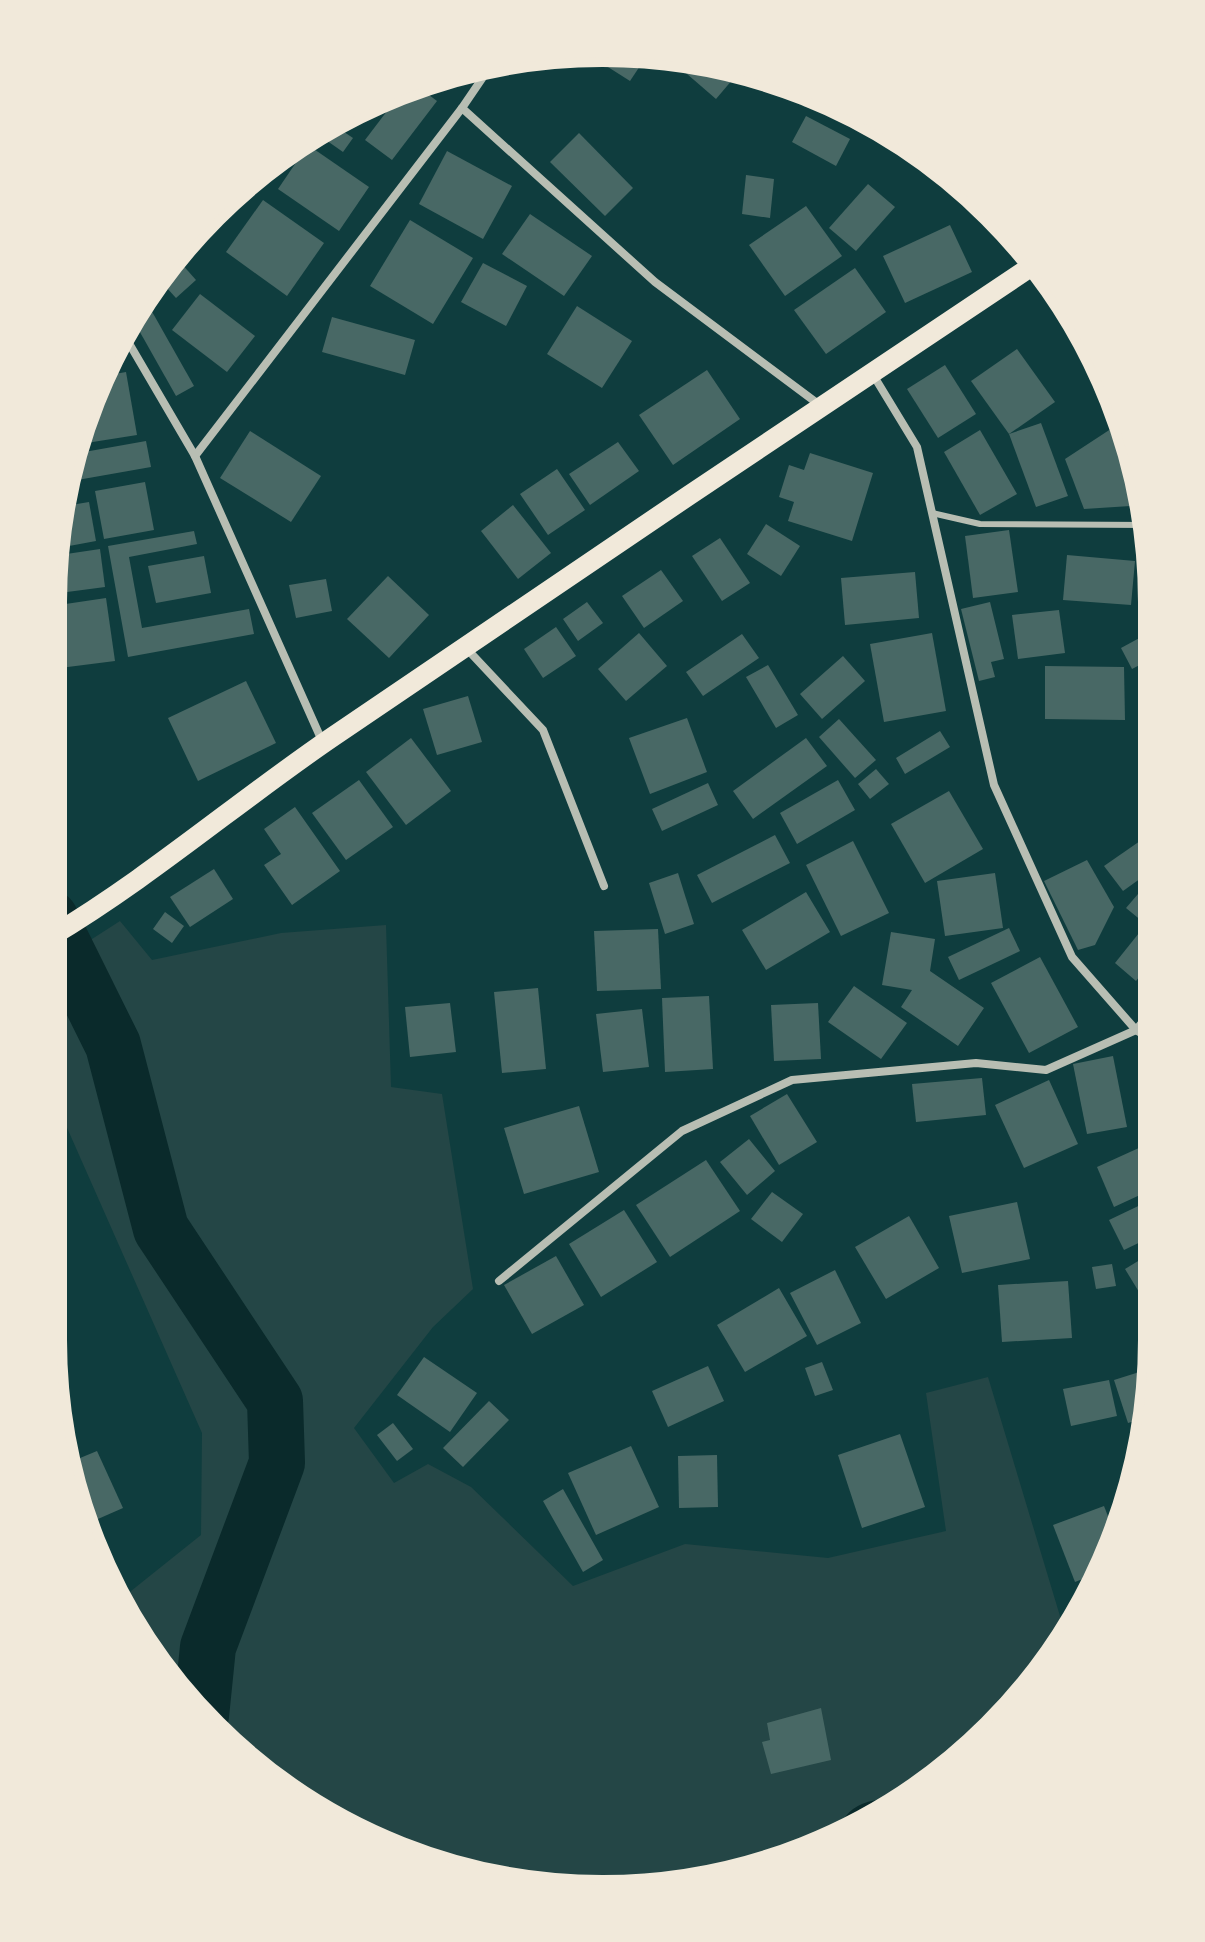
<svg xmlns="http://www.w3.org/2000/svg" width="1205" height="1942" font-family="Manrope,sans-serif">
  <rect width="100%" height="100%" fill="#0f3d3e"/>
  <!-- green -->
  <path fill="#244646" d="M120 921 152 960 281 933 386 925 391 1087 442 1094 473 1289 433 1327 354 1428 394 1483 428 1464 471 1487 573 1586 685 1544 828 1558 946 1531 926 1393 988 1377 1066 1636 1043 1677 911 1800 780 1865 602 1894 425 1865 265 1780 162 1677 121 1599 201 1535 202 1433 49 1087 50 966Z"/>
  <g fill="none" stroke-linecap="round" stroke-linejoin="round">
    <!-- stream -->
    <path stroke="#0a2a2b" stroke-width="9" d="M842 1834C851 1801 882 1804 910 1801"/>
    <!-- river -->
    <path stroke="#0a2a2b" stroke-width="56" d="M50 918 113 1045 161 1229 275 1401 277 1463 208 1647 201 1716"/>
  </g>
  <!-- building -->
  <g fill="#486865">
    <path d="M638 49 650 51 630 81 589 55 592 51Z"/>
    <path d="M677 55 712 61 733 79 716 99 672 61Z"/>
    <path d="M739 66 779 79 774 90 737 71Z"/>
    <path d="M413 83 437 101 392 160 365 140 406 86Z"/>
    <path d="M807 90 854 109 851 119 803 106Z"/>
    <path d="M806 116 850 139 836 166 792 142Z"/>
    <path d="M328 121 353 138 343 152 313 131Z"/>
    <path d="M579 133 633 188 605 216 550 162Z"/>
    <path d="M299 141 301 143 281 169 270 162Z"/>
    <path d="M308 145 369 187 339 231 278 189Z"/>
    <path d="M447 151 512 186 483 239 419 204Z"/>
    <path d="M746 175 774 179 770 218 742 214Z"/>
    <path d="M868 184 895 207 856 251 829 228Z"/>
    <path d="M263 200 324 243 287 296 226 252Z"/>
    <path d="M806 206 842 256 785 296 749 245Z"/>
    <path d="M988 208 1020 237 1022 241 1015 247Z"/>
    <path d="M530 214 592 256 564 296 502 254Z"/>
    <path d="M410 220 473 258 433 324 370 286Z"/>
    <path d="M950 225 972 272 905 303 883 256Z"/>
    <path d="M173 254 196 280 176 298 156 276Z"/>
    <path d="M483 263 527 286 506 326 461 302Z"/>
    <path d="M855 268 886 312 826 354 794 310Z"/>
    <path d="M200 294 255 336 227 372 172 330Z"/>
    <path d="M146 301 194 386 176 396 132 318 140 304Z"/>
    <path d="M577 306 632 341 602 388 547 354Z"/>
    <path d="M332 317 415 340 405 375 322 352Z"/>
    <path d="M1084 327 1094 353 1083 357 1072 332Z"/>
    <path d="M1017 349 1055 402 1009 434 971 381Z"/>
    <path d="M945 365 976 414 938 438 907 389Z"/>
    <path d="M707 370 740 419 673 465 639 415Z"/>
    <path d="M126 372 137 435 80 444 78 434 90 391 98 377Z"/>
    <path d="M1123 421 1138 459 1146 505 1084 509 1065 459Z"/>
    <path d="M1041 423 1068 496 1036 507 1009 434Z"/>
    <path d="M980 430 1017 494 980 515 944 452Z"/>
    <path d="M250 431 321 476 291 522 220 478Z"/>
    <path d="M146 441 151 467 66 482 73 454Z"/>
    <path d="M618 442 639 471 590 505 569 474Z"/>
    <path d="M810 453 873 473 852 541 788 521 794 502 779 497 789 465 804 470Z"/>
    <path d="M557 469 585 510 548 535 520 494Z"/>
    <path d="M145 482 154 530 104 539 95 491Z"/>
    <path d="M89 502 96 541 53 549V531L59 507Z"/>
    <path d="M513 505 551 553 518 579 481 531Z"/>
    <path d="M766 524 800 546 781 576 747 554Z"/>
    <path d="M1009 530 1018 592 973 598 965 536Z"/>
    <path d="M194 531 197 544 129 557 142 628 249 609 254 634 128 657 108 546Z"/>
    <path d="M720 538 750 583 722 601 692 556Z"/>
    <path d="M1152 548 1156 566V612L1146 611Z"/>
    <path d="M100 549 105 587 52 594 53 556Z"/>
    <path d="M1067 555 1135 561 1131 605 1063 600Z"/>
    <path d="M204 556 211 593 156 603 148 566Z"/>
    <path d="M661 570 683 601 644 628 622 596Z"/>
    <path d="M915 572 919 618 845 625 841 578Z"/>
    <path d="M388 576 429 615 389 658 347 619Z"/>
    <path d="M326 579 332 611 296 618 289 585Z"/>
    <path d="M106 598 115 661 52 669V606Z"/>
    <path d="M587 602 603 623 578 641 563 619Z"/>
    <path d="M990 602 1004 659 991 662 995 677 979 681 961 609Z"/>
    <path d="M1059 610 1065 653 1018 659 1012 615Z"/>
    <path d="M556 627 576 656 543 678 524 649Z"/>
    <path d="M1156 629 1155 657 1132 669 1121 648Z"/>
    <path d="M639 633 667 666 626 701 598 669Z"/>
    <path d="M932 633 946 711 884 722 870 644Z"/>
    <path d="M742 634 759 658 703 696 686 672Z"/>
    <path d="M843 656 865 681 822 719 800 694Z"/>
    <path d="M768 665 798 715 776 728 746 677Z"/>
    <path d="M1045 666 1124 667 1125 720 1045 719Z"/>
    <path d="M246 681 276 743 198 781 168 718Z"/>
    <path d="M468 696 482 742 437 755 423 709Z"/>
    <path d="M687 718 707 772 650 794 629 738Z"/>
    <path d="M839 719 876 760 855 778 819 737Z"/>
    <path d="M940 731 950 747 905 774 896 758Z"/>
    <path d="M411 738 451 791 406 825 366 772Z"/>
    <path d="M806 738 827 766 753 819 733 791Z"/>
    <path d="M876 769 889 784 870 799 858 784Z"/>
    <path d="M359 780 393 827 346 860 312 813Z"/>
    <path d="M838 780 855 810 797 844 780 813Z"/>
    <path d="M708 783 718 805 662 831 652 809Z"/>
    <path d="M949 791 983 849 925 883 891 824Z"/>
    <path d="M295 807 340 871 292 905 264 865 281 854 264 829Z"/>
    <path d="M775 835 790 863 712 903 697 875Z"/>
    <path d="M853 841 889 913 841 936 806 865Z"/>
    <path d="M1140 841 1155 861V868L1123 891 1104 866Z"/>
    <path d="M1087 860 1114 907 1095 945 1078 950 1044 881Z"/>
    <path d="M214 869 233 899 190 927 170 897Z"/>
    <path d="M678 873 694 924 665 934 649 883Z"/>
    <path d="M995 873 1003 928 945 936 937 881Z"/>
    <path d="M1144 887 1154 895V931L1126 908Z"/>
    <path d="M806 892 830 932 766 970 742 930Z"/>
    <path d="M165 912 184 926 172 943 153 929Z"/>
    <path d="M1009 928 1020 951 959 980 948 957Z"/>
    <path d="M1143 928 1154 937V958L1136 981 1115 963Z"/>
    <path d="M658 929 661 989 597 991 594 931Z"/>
    <path d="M891 932 935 939 930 971 984 1008 958 1046 901 1007 912 990 882 985Z"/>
    <path d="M1040 957 1078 1027 1029 1053 991 983Z"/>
    <path d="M854 986 907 1023 881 1059 828 1022Z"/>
    <path d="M538 988 546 1069 502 1073 494 992Z"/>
    <path d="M709 996 713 1069 665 1072 662 998Z"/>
    <path d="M450 1003 456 1052 410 1057 405 1007Z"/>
    <path d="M818 1003 821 1059 774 1061 771 1005Z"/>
    <path d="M642 1009 649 1067 603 1072 596 1014Z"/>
    <path d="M1113 1056 1127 1127 1087 1134 1073 1064Z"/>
    <path d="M982 1078 986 1115 916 1122 912 1084Z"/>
    <path d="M1049 1080 1078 1144 1024 1168 995 1105Z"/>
    <path d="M787 1094 817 1142 779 1165 750 1116Z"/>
    <path d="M579 1106 599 1172 524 1194 504 1128Z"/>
    <path d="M749 1139 775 1171 747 1195 720 1162Z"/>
    <path d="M1141 1147 1153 1173V1189L1114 1207 1097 1167Z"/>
    <path d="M706 1160 740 1211 670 1257 636 1205Z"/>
    <path d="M772 1192 803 1214 782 1242 751 1219Z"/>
    <path d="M1153 1199V1236L1124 1250 1109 1220Z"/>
    <path d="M1017 1202 1030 1259 962 1273 949 1216Z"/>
    <path d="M624 1210 657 1262 601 1297 569 1244Z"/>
    <path d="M909 1216 939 1268 886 1299 855 1247Z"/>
    <path d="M1153 1252V1315L1125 1269Z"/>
    <path d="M556 1256 584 1305 532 1334 504 1285Z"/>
    <path d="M1112 1264 1116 1286 1096 1289 1092 1267Z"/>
    <path d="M835 1270 861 1323 817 1345 790 1293Z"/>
    <path d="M1068 1281 1072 1338 1002 1342 998 1285Z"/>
    <path d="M779 1288 807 1336 745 1372 717 1325Z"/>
    <path d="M424 1357 477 1393 450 1432 397 1395Z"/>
    <path d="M822 1362 833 1390 815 1396 805 1368Z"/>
    <path d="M708 1366 724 1401 668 1427 652 1391Z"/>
    <path d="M1152 1368 1151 1416 1128 1423 1114 1380Z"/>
    <path d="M1109 1380 1117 1416 1071 1426 1063 1389Z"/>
    <path d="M489 1401 509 1420 463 1467 443 1448Z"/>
    <path d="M393 1423 413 1449 397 1461 377 1435Z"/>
    <path d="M900 1434 925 1507 862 1528 838 1455Z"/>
    <path d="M631 1446 659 1507 596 1535 568 1473Z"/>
    <path d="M97 1451 123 1508 82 1526 77 1517 68 1463Z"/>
    <path d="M717 1455 718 1507 679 1508 678 1456Z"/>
    <path d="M563 1489 603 1560 583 1572 543 1501Z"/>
    <path d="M1104 1506 1118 1542 1115 1551 1103 1571 1075 1582 1053 1525Z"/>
    <path d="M821 1708 831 1760 771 1774 762 1742 770 1740 767 1723Z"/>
  </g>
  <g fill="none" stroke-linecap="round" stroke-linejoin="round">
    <!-- service -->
    <path stroke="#b8beb3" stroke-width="6" d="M932 513 980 524 1149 525"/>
    <!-- minor -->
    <g stroke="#b8beb3" stroke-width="8">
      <path d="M462 108 655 282 821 406"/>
      <path d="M123 333 195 456 323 743"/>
      <path d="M872 373 917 447 994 785 1072 957 1136 1030 1154 1041"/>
      <path d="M195 456 462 108 494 61"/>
      <path d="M466 648 543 730 604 886"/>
      <path d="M499 1281 682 1131 792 1080 976 1063 1046 1070 1136 1030 1154 1008"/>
    </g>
    <!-- primary -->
    <path stroke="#f1e9da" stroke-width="20" d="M50 937C149 878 236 803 331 738 566 578 801 419 1038 262"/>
  </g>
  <!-- crop -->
  <path d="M0 0H1205V1942H0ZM602 62H603A540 540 0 0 1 1143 602V1340A540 540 0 0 1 603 1880H602A540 540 0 0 1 62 1340V602A540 540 0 0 1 602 62Z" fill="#f1e9da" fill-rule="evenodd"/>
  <path fill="none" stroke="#f1e9da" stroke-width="10" d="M602 62H603A540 540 0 0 1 1143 602V1340A540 540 0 0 1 603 1880H602A540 540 0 0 1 62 1340V602A540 540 0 0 1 602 62Z"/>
</svg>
